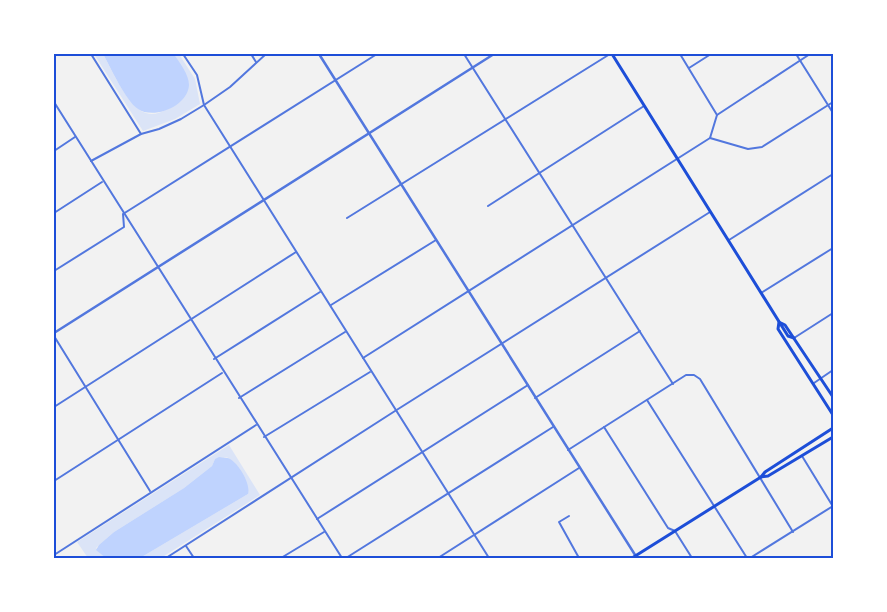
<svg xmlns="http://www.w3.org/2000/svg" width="887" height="612" font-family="Cabin,sans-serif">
  <rect width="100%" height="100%" fill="#f2f2f2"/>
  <!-- green -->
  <g fill="#dbe4f7">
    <path d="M94 54H103C112 70 128 108 146 113 157 117 170 108 179 102L184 71 174 54H179L195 79 200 104 175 119 143 131Z"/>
    <path d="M229 445 260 495 161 558H140L248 494 227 457 215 459 212 466 184 488 114 532 96 548 106 558H88L77 542Z"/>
  </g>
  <!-- water -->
  <g fill="#bfd3fe">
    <path d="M103 54H174C179 62 189 74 189 85 188 106 154 120 138 109 125 100 111 68 103 54Z"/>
    <path d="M219 457C223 458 227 457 230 459 239 464 251 484 248 494L140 558H106L96 550 99 545 114 532 184 488 212 466 215 459Z"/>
  </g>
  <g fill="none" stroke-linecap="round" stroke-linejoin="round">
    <!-- minor -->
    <g stroke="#5277de" stroke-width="2">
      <path d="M91 54 141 134"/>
      <path d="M183 54 197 75 204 105 489 558"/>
      <path d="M251 54 256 62"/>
      <path d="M464 54 673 384"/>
      <path d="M680 54 717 115"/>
      <path d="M796 54 833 113"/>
      <path d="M689 68 711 54"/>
      <path d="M54 102 342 558"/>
      <path d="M710 138 748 149 762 147 833 102"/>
      <path d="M54 151 75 137"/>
      <path d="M91 161 141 134 159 129 181 119 204 105 230 87 266 54"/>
      <path d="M488 206 644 106"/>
      <path d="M54 213 102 182"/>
      <path d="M347 218 610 54"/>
      <path d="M729 240 833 174"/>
      <path d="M54 271 124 227 123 214 377 54"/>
      <path d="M761 293 833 248"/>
      <path d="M331 305 436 240"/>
      <path d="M54 336 150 491"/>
      <path d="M794 338 833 313"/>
      <path d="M363 358 710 138 717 115 810 54"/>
      <path d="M214 359 320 292"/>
      <path d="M814 383 833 370"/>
      <path d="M239 398 345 332"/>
      <path d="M535 398 640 331"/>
      <path d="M647 400 747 558"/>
      <path d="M54 407 296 252"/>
      <path d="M604 427 668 528 675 531 692 558"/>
      <path d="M264 437 370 372"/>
      <path d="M568 450 686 375H694L700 379 793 532"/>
      <path d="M802 456 832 505"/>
      <path d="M54 481 222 373"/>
      <path d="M569 516 559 522 579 558"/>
      <path d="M317 519 528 385"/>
      <path d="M186 546 194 558"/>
      <path d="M54 555 256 425"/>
      <path d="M166 558 395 411 710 212"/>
      <path d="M281 558 324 532"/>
      <path d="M346 558 553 427"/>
      <path d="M438 558 579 468"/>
      <path d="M750 558 833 506"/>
    </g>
    <!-- tertiary -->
    <g stroke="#5277de" stroke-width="2.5">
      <path d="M319 54 637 558"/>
      <path d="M54 333 494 54"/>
    </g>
    <!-- secondary -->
    <g stroke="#1d4ed8" stroke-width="3">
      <path d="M612 54 788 336 794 338"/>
      <path d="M779 322 778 329 833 415"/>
      <path d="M781 323 785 325 833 397"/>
      <path d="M761 477 768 476 833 437"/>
      <path d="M632 558 761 477 765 472 833 428"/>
    </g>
  </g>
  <!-- border -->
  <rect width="887" height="612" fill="none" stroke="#ffffff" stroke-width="110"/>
  <rect x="55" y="55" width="777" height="502" fill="none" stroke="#1d4ed8" stroke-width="2"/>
</svg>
